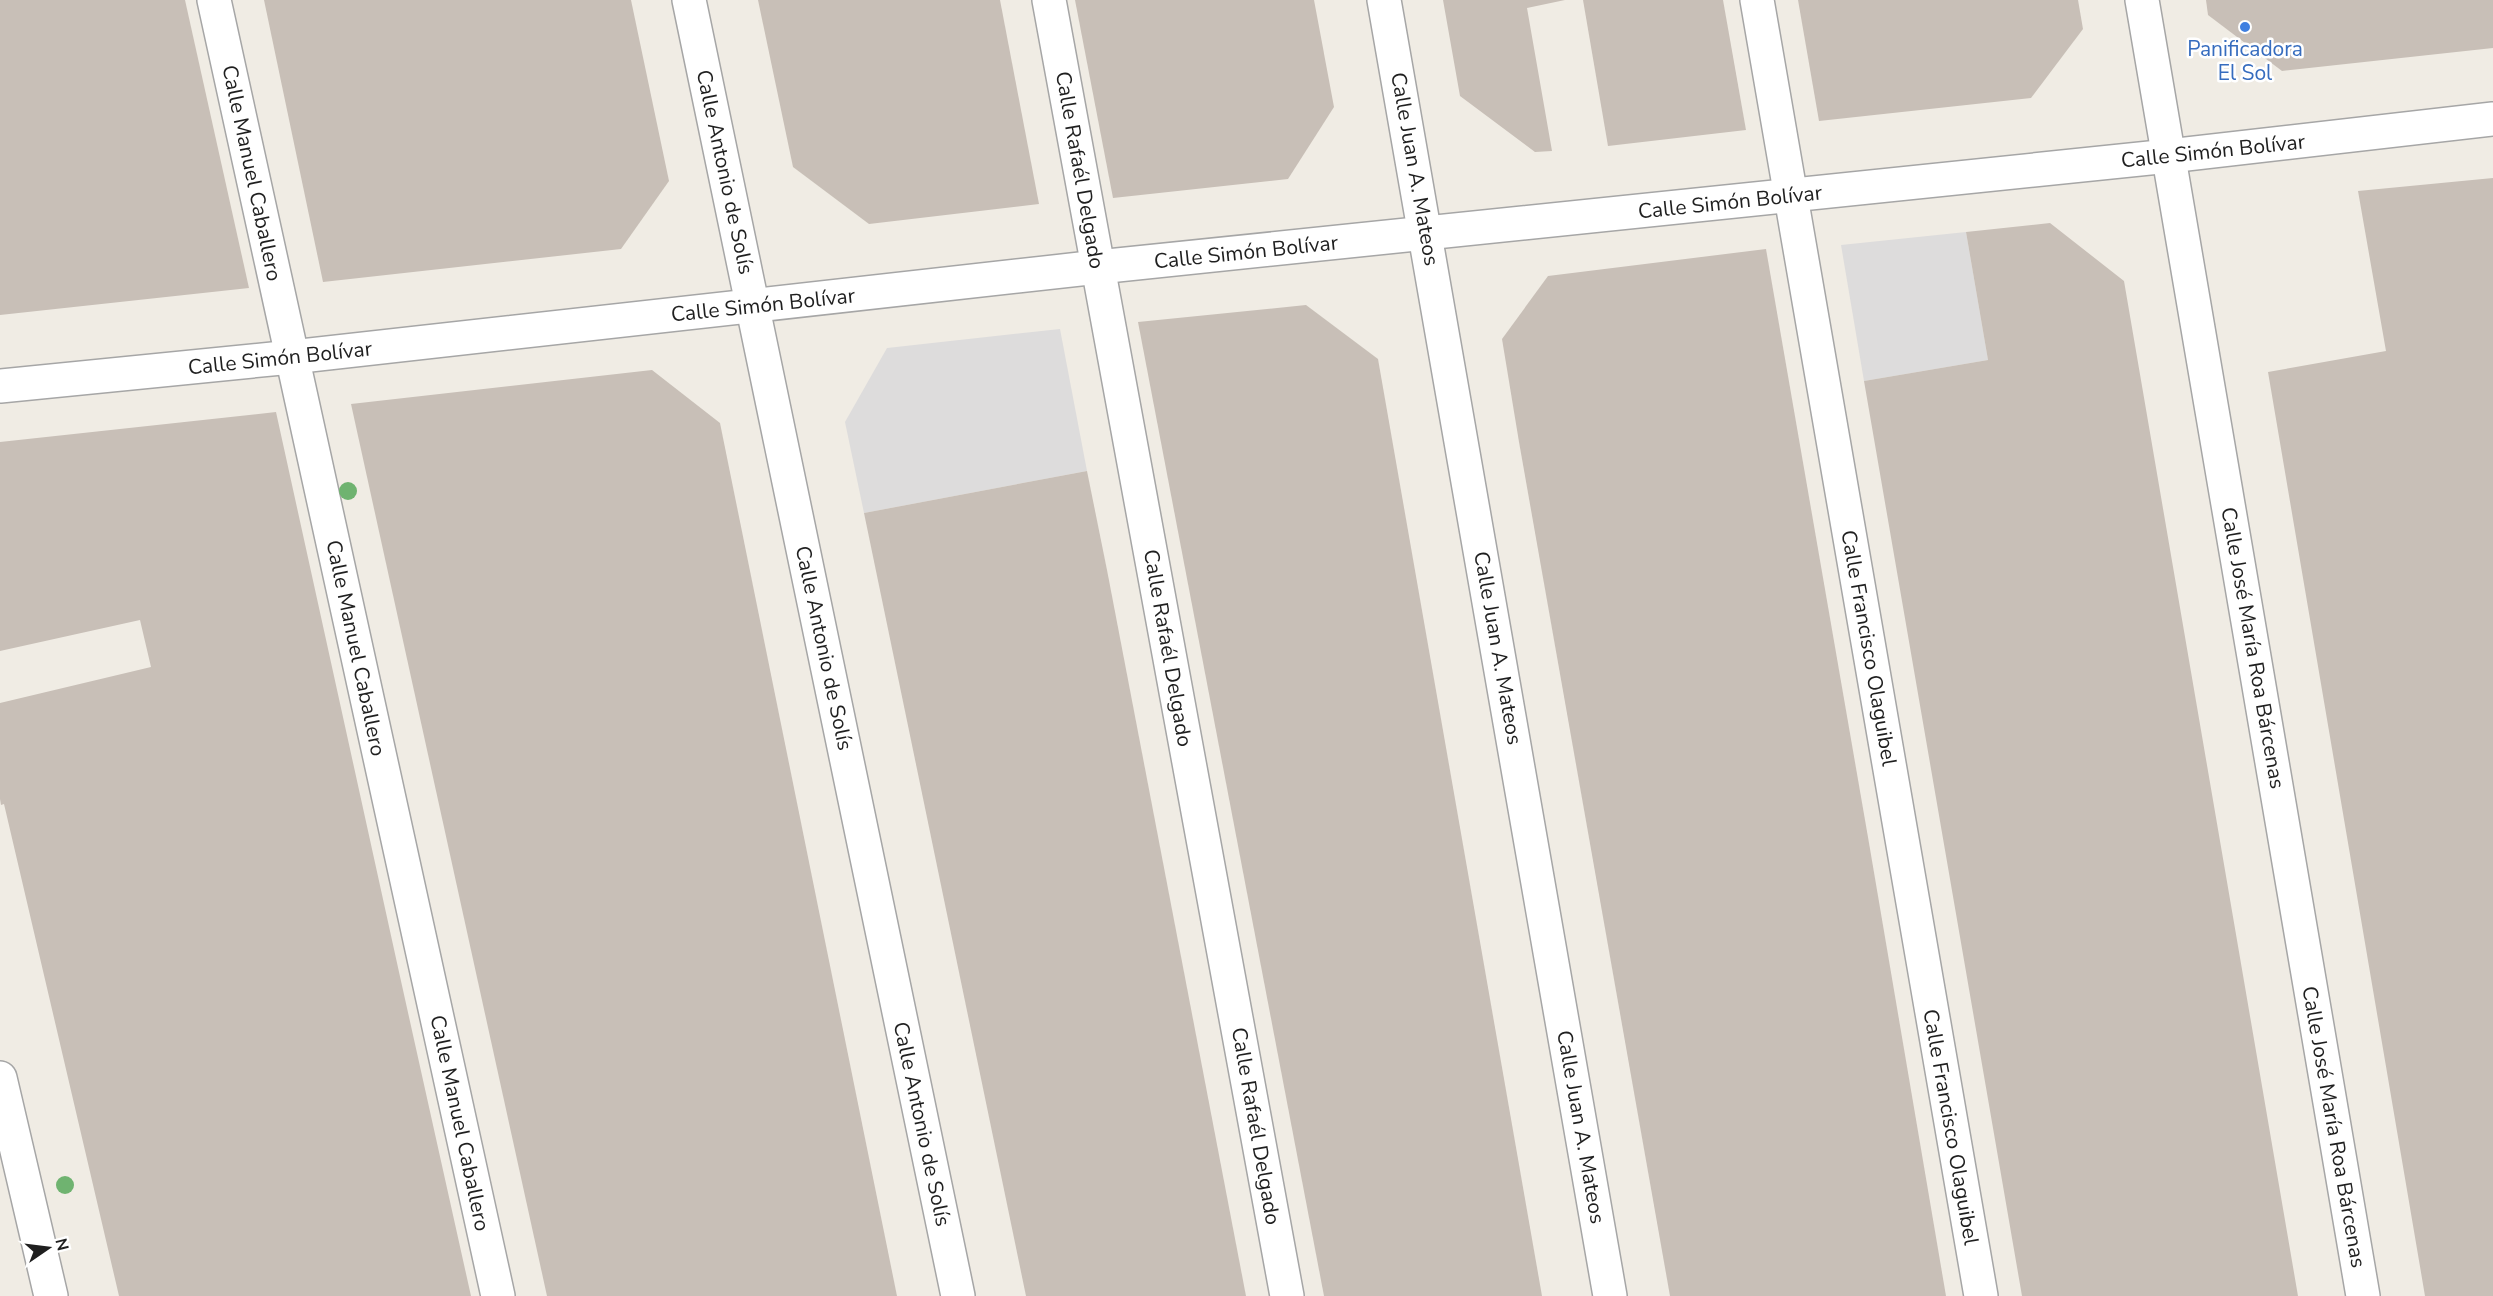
<svg xmlns="http://www.w3.org/2000/svg" width="2493" height="1296" font-family="'Nunito Sans',sans-serif">
  <rect width="100%" height="100%" fill="#f0ece4"/>
  <!-- residential -->
  <g fill="#dddcdc">
    <path d="M1966 232 1988 360 1864 381 1841 245Z"/>
    <path d="M1060 329 1087 471 864 513 845 422 887 348Z"/>
  </g>
  <!-- building -->
  <g fill="#c8bfb7">
    <path d="M0 0H185L249 288 0 315Z"/>
    <path d="M264 0H631L669 181 621 249 323 282Z"/>
    <path d="M758 0H1000L1039 204 869 224 793 167Z"/>
    <path d="M1075 0H1314L1334 107 1288 179 1113 198Z"/>
    <path d="M1443 0H1565L1527 8 1552 151 1535 152 1460 96Z"/>
    <path d="M1583 0H1723L1746 130 1608 146Z"/>
    <path d="M1798 0H2078L2083 29 2031 98 1819 121Z"/>
    <path d="M2206 0H2493V48L2282 71 2208 15Z"/>
    <path d="M2493 178V1296H2425L2268 372 2386 351 2358 191Z"/>
    <path d="M2050 223 2124 281 2298 1296H2022L1864 381 1988 360 1966 232Z"/>
    <path d="M1766 249 1869 843 1946 1296H1670L1519 442 1502 339 1548 276Z"/>
    <path d="M1306 305 1378 359 1542 1296H1324L1138 322Z"/>
    <path d="M652 370 720 423 897 1296H547L351 404Z"/>
    <path d="M276 412 399 972 471 1296H119L4 804 1 805 0 799V703L151 667 140 620 0 651V442Z"/>
    <path d="M1087 471 1107 570 1246 1296H1026L864 513Z"/>
  </g>
  <g fill="none" stroke-linecap="round" stroke-linejoin="round">
    <!-- minor casing -->
    <g stroke="#a6a6a6" stroke-width="36">
      <g id="minor">
        <path d="M214 0 498 1296"/>
        <path d="M689 0 958 1296"/>
        <path d="M1049 0 1287 1296"/>
        <path d="M1757 0 1981 1296"/>
        <path d="M2142 0 2363 1296"/>
        <path d="M0 1078 51 1296"/>
      </g>
    </g>
    <!-- tertiary casing -->
    <g stroke="#a6a6a6" stroke-width="36">
      <g id="tertiary">
        <path d="M1384 0 1610 1296"/>
        <path d="M0 386 292 357 1098 267 2169 156 2493 119"/>
      </g>
    </g>
    <!-- minor -->
    <use href="#minor" stroke="#fff" stroke-width="33"/>
    <!-- tertiary -->
    <use href="#tertiary" stroke="#fff" stroke-width="33"/>
  </g>
  <!-- trees -->
  <g fill="#6fb370">
    <circle cx="348" cy="491" r="9"/>
    <circle cx="65" cy="1185" r="9"/>
  </g>
  <!-- markers -->
  <circle fill="#3f7fe0" stroke="#fff" stroke-width="2" cx="2245" cy="27" r="6"/>
  <g text-anchor="middle" dominant-baseline="central" stroke-width="5" stroke-linejoin="round" paint-order="stroke">
    <!-- shop labels -->
    <g font-size="21" fill="#366cbe" stroke="#fff">
      <text x="2245" y="49">Panificadora<tspan x="2245" dy="24">El Sol</tspan></text>
    </g>
    <!-- street labels -->
    <g font-size="21" fill="#1f1f1f" stroke="#fff">
      <text transform="translate(2213 151) rotate(-6)">Calle Simón Bolívar</text>
      <text transform="translate(1415 169) rotate(80)">Calle Juan A. Mateos</text>
      <text transform="translate(1080 170) rotate(80)">Calle Rafaél Delgado</text>
      <text transform="translate(725 172) rotate(78)">Calle Antonio de Solís</text>
      <text transform="translate(252 173) rotate(78)">Calle Manuel Caballero</text>
      <text transform="translate(1730 202) rotate(-6)">Calle Simón Bolívar</text>
      <text transform="translate(1246 252) rotate(-6)">Calle Simón Bolívar</text>
      <text transform="translate(763 305) rotate(-6)">Calle Simón Bolívar</text>
      <text transform="translate(280 358) rotate(-6)">Calle Simón Bolívar</text>
      <text transform="translate(356 648) rotate(78)">Calle Manuel Caballero</text>
      <text transform="translate(824 648) rotate(78)">Calle Antonio de Solís</text>
      <text transform="translate(1168 648) rotate(80)">Calle Rafaél Delgado</text>
      <text transform="translate(1498 648) rotate(80)">Calle Juan A. Mateos</text>
      <text transform="translate(1869 648) rotate(80)">Calle Francisco Olaguibel</text>
      <text transform="translate(2253 648) rotate(80)">Calle José María Roa Bárcenas</text>
      <text transform="translate(460 1123) rotate(78)">Calle Manuel Caballero</text>
      <text transform="translate(922 1124) rotate(78)">Calle Antonio de Solís</text>
      <text transform="translate(1256 1126) rotate(80)">Calle Rafaél Delgado</text>
      <text transform="translate(1581 1127) rotate(80)">Calle Juan A. Mateos</text>
      <text transform="translate(1951 1127) rotate(80)">Calle Francisco Olaguibel</text>
      <text transform="translate(2334 1127) rotate(80)">Calle José María Roa Bárcenas</text>
    </g>
  </g>
  <!-- north arrow -->
  <g transform="translate(48 1248) rotate(76)" stroke="#ffffff" stroke-width="4.5" paint-order="stroke">
  <path d="M0-4.5L10 22L0 15L-10 22Z" fill="#1f1f1f"/>
  <text y="-9" font-size="16" font-weight="bold" text-anchor="middle" fill="#1f1f1f">N</text>
  </g>
</svg>
